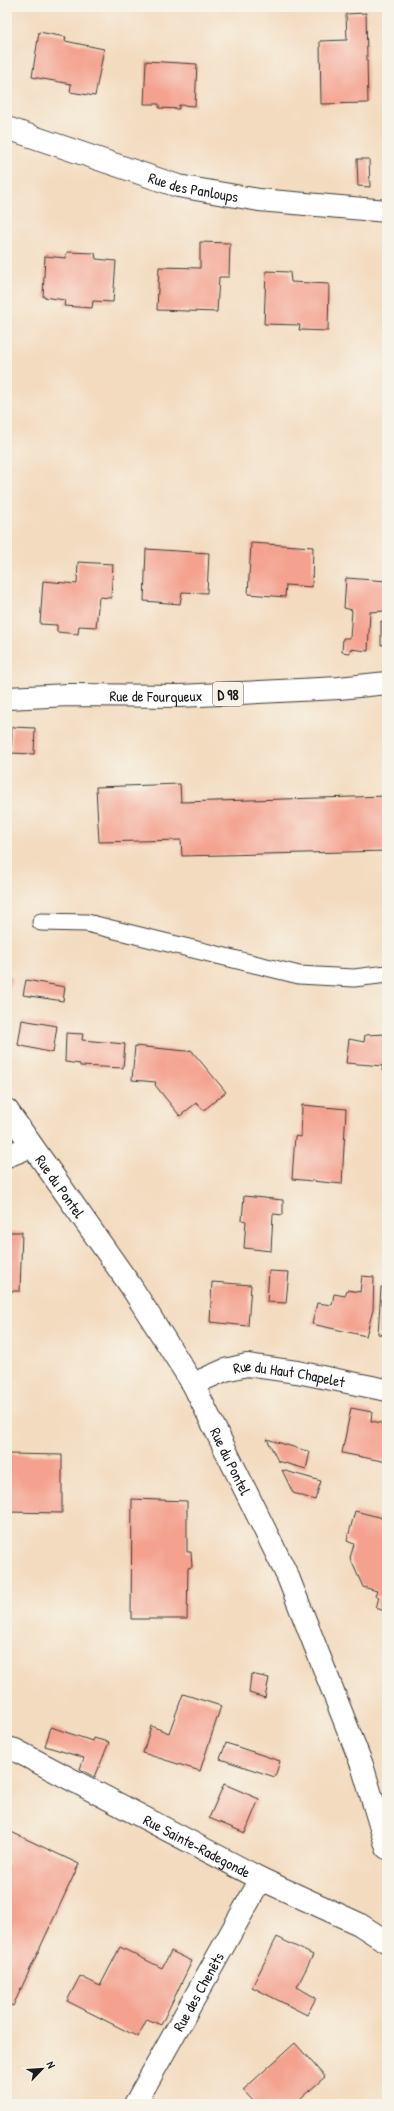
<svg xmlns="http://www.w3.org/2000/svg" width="394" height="2111" font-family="'Patrick Hand',sans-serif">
  <rect width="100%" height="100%" fill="#f7f3e8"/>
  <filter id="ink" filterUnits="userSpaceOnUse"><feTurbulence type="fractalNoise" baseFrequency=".025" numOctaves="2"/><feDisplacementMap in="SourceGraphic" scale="8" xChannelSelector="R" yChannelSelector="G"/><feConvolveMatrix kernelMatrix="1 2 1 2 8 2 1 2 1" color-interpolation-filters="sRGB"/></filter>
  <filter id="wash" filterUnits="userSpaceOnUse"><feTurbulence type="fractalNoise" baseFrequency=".012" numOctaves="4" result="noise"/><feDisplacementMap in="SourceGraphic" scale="16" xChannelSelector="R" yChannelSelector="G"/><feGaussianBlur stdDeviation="0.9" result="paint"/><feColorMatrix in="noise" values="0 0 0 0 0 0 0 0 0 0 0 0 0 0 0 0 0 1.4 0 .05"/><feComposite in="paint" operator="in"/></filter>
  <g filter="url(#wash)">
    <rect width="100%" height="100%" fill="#f3dbbf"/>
    <g id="blocks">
      <!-- building -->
      <g fill="#f4a18f">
        <path d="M214 7H267V9L214 8Z"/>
        <path d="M366 13 368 103 321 104 320 41 347 40 346 14Z"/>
        <path d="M39 32 66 37 65 41 104 49 95 96 70 92 71 84 32 77Z"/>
        <path d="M146 61 197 64 195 106 179 105V109L159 108V104H144Z"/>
        <path d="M385 83H387V109H386Z"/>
        <path d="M357 159H369L370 187 358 186Z"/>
        <path d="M200 242 230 243 229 277H219L217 312 157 310 159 267 200 268Z"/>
        <path d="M67 252 95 253 96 259 116 261 113 302 93 301 92 308 64 306 65 300 43 297 45 256 66 258Z"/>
        <path d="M266 271 290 272 291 282 329 284 328 331 299 330 300 325 264 324Z"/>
        <path d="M251 543 313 547 312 587 286 585 285 597 248 594Z"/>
        <path d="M146 549 209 553 207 593 182 592 180 604 144 601Z"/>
        <path d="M78 562 113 564 111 598 99 597 96 627 79 626 78 634 57 632V625L40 624 43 581 77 584Z"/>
        <path d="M346 578 387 581V644L381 645V621L385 622V611L370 612 368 651 350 649V653L342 652 343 638H350L352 610 344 608Z"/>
        <path d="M7 727H9L8 758H7Z"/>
        <path d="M12 727 35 728 34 754 11 753Z"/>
        <path d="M180 784 181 802 387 796V851L182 856 181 840 99 842 96 787Z"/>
        <path d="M7 977 13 978 9 989 11 990 7 993Z"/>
        <path d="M26 980 65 987 63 1001 23 995Z"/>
        <path d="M22 1020 57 1026 53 1053 18 1045Z"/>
        <path d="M66 1033 83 1034 82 1040 125 1044 123 1068 80 1066V1064L65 1062Z"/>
        <path d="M387 1034V1071H382L383 1066 346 1063 349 1039 364 1042 365 1035Z"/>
        <path d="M135 1046 186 1051 191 1050 226 1092 204 1110 196 1103 180 1116 155 1085 156 1082 132 1080Z"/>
        <path d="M302 1105 346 1109 342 1184 292 1179 295 1136 301 1137Z"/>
        <path d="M244 1196 283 1200V1215L273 1214 271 1251 244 1248 246 1221 242 1220Z"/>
        <path d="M7 1232H22L20 1291H7Z"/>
        <path d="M269 1271 289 1272 286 1303 267 1302Z"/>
        <path d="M362 1276 374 1277 373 1310 366 1336 312 1324 317 1303 332 1305 334 1294 345 1296 347 1290 360 1292Z"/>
        <path d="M212 1282 251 1285 248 1326 210 1322Z"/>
        <path d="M381 1287H387V1335L378 1334Z"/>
        <path d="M351 1408 372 1412 371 1421 387 1424V1462L342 1453Z"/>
        <path d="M267 1439 310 1452 306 1469 278 1461Z"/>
        <path d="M7 1454 62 1455V1513L7 1512Z"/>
        <path d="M282 1470 321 1481 315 1500 293 1493Z"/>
        <path d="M132 1499 187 1501V1552H191L192 1567 188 1568 187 1619H131Z"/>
        <path d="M355 1511 387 1519V1612L376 1608 379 1597 375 1596 377 1591 363 1587 350 1558 354 1544 347 1541Z"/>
        <path d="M251 1674 269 1678 265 1698 249 1693Z"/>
        <path d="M183 1694 221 1706 200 1771 143 1753 151 1726 169 1733Z"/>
        <path d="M51 1727 92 1741 93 1738 109 1742 95 1777 80 1769 84 1758 45 1746Z"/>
        <path d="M226 1743 280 1761 275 1777 220 1759Z"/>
        <path d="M224 1784 259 1799 245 1833 209 1818Z"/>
        <path d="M7 1830 79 1864 13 2006 7 2003Z"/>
        <path d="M277 1937 313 1955 297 1987 316 1998 307 2015 252 1987Z"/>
        <path d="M120 1947 162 1968 171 1951 192 1961 161 2025 147 2019 138 2037 67 2001 80 1976 100 1986Z"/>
        <path d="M295 2043 325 2077 294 2104H256L243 2090Z"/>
      </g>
    </g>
  </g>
  <g filter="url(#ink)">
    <use href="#blocks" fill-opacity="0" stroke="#3c3934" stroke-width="1"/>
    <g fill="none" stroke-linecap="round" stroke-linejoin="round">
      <!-- lane casing -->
      <g stroke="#3c3934" stroke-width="19">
        <path id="lane" d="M41 922 87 923 299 975 354 978 387 974"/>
      </g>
      <!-- street casing -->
      <g stroke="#3c3934" stroke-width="24">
        <g id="street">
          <path id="s1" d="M7 128 178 186 259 200 387 211"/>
          <path d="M7 1156 32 1146"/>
          <path id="s2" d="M193 1384 225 1370 247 1365 297 1372 387 1390"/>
          <path id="s3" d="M7 1748 15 1750 261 1879 359 1924 387 1942"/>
          <path id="s4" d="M135 2104 261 1879"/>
        </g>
      </g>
      <!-- secondary casing -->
      <g stroke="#3c3934" stroke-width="24">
        <g id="secondary">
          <path id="s5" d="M7 1110 130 1285 193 1384 288 1577 362 1765 387 1848"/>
        </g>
      </g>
      <!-- primary casing -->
      <g stroke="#3c3934" stroke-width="24">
        <g id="primary">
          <path id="s6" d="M7 698 69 695 180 696 339 688 387 683"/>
        </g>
      </g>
      <!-- lane -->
      <use href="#lane" stroke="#fff" stroke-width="17"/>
      <!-- street -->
      <use href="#street" stroke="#fff" stroke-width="22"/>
      <!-- secondary -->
      <use href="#secondary" stroke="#fff" stroke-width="22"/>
      <!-- primary -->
      <use href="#primary" stroke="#fff" stroke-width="22"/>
    </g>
  </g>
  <g text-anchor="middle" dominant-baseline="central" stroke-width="3" stroke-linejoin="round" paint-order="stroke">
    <!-- shield labels -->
    <rect fill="#f7f3e8" stroke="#5e5c59" stroke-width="1" x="213" y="682" width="30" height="24" rx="3"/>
    <g font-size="14" font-weight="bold" fill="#1c1c1c">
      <text x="228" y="694">D 98</text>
    </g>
    <!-- street labels -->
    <g font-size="15" fill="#1c1c1c" stroke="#f7f3e8">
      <text stroke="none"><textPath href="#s1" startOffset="196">Rue des Panloups</textPath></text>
      <text stroke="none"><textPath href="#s6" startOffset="149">Rue de Fourqueux</textPath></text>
      <text stroke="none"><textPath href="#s5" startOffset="93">Rue du Pontel</textPath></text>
      <text stroke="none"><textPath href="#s2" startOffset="100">Rue du Haut Chapelet</textPath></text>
      <text stroke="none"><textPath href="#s5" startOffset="417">Rue du Pontel</textPath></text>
      <text stroke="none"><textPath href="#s3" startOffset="214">Rue Sainte-Radegonde</textPath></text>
      <text stroke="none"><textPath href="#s4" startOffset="129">Rue des Chenêts</textPath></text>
    </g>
  </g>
  <!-- margin -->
  <rect width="394" height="2111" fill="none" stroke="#f7f3e8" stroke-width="24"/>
  <!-- north arrow -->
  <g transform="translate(42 2069) rotate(65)" stroke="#f7f3e8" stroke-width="3" paint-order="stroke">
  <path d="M0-3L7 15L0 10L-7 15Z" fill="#1c1c1c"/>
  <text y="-6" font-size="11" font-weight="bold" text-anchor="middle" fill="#1c1c1c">N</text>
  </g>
</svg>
